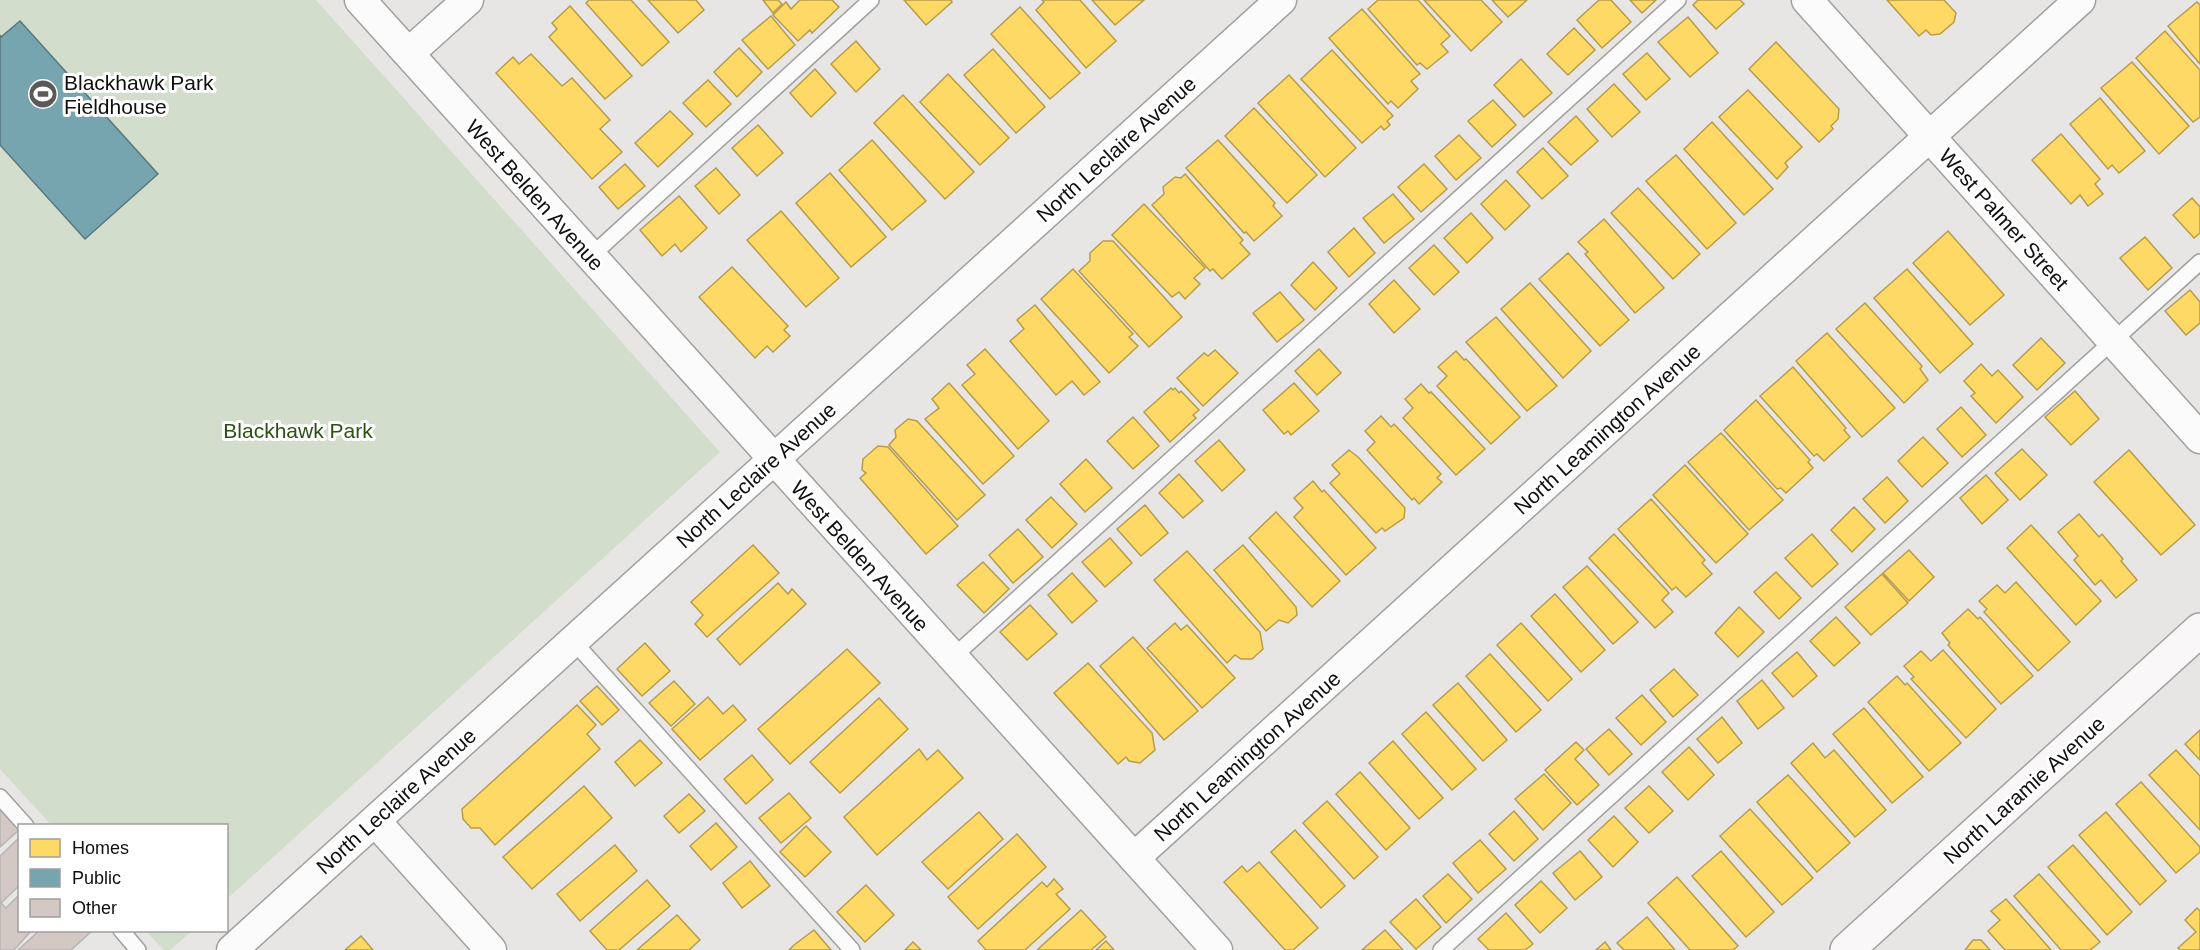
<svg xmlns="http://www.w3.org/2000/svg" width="2200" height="950" font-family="Helvetica,sans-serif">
  <rect width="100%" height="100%" fill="#e7e6e5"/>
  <!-- green -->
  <g fill="#d2decb">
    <path d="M0 0H316L720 452 227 899 226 826 51 825 0 769Z"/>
    <path d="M146 931H192L170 950H164Z"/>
  </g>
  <!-- homes -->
  <g fill="#ffd966" stroke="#b79c4c" stroke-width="1.5">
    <path d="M589 0H631L669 42 642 66 586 3Z"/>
    <path d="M648 0H696L704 10 678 33Z"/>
    <path d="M763 0H778L782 4 773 13Z"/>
    <path d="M800 0H832L839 7 812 33 810 30 798 41 773 15 786 2 791 9Z"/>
    <path d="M904 0H951L952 2 926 25Z"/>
    <path d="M1042 0H1080L1116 41 1086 68 1036 10 1044 2Z"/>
    <path d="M1092 0H1144L1115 25Z"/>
    <path d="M1378 0H1418L1450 36 1441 44 1448 52 1427 69 1420 63 1417 65 1368 9Z"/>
    <path d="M1424 0H1481L1502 22 1471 51Z"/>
    <path d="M1492 0H1527L1508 17Z"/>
    <path d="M1599 0H1611L1631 22 1602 48 1577 20Z"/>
    <path d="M1630 0H1656L1642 13Z"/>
    <path d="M1698 0H1740L1744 4 1716 29 1693 5Z"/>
    <path d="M1887 0H1944L1956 13 1954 22 1940 34 1931 35 1926 30 1919 36Z"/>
    <path d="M2197 2 2200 5V64L2168 26Z"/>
    <path d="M570 6 632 76 605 99 549 37 557 29 552 23Z"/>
    <path d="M1020 7 1080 73 1050 99 991 34Z"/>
    <path d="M1362 9 1420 74 1411 81 1418 89 1398 108 1391 101 1388 104 1329 38Z"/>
    <path d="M771 16 795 45 768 69 742 40Z"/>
    <path d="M1688 17 1718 53 1690 77 1658 42Z"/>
    <path d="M1574 28 1595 50 1568 75 1547 54Z"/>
    <path d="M2165 31 2200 70V117L2193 122 2136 58Z"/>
    <path d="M856 41 880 69 856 92 831 64Z"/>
    <path d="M1776 42 1839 109 1838 119 1831 126 1833 129 1819 142 1749 69Z"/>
    <path d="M739 48 762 72 737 97 714 72Z"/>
    <path d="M993 49 1045 107 1016 133 964 75Z"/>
    <path d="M1332 50 1393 116 1387 121 1390 125 1384 130 1381 126 1362 143 1301 79Z"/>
    <path d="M1647 53 1670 79 1646 100 1623 74Z"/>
    <path d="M531 54 562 86 572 78 610 120 600 129 622 152 592 179 496 73 513 57 519 64Z"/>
    <path d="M1521 59 1552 93 1524 117 1494 85Z"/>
    <path d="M2132 62 2189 126 2159 154 2101 88Z"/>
    <path d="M815 69 836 93 811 117 790 93Z"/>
    <path d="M948 74 1009 138 980 165 920 102Z"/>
    <path d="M1289 75 1356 148 1325 177 1258 103Z"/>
    <path d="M708 80 731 104 706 127 683 103Z"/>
    <path d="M1614 84 1640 112 1612 137 1587 109Z"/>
    <path d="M1748 90 1802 147 1785 163 1788 167 1777 179 1719 117Z"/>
    <path d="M903 95 974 172 945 199 874 123Z"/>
    <path d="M2100 98 2145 151 2119 173 2112 165 2108 169 2070 124Z"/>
    <path d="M1493 100 1516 125 1492 147 1468 121Z"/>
    <path d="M1254 108 1317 175 1287 203 1225 136Z"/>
    <path d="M670 111 693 134 658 167 635 143Z"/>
    <path d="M1576 116 1598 141 1571 165 1548 142Z"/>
    <path d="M1712 122 1773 189 1744 215 1684 149Z"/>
    <path d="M758 125 783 153 757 176 732 148Z"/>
    <path d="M2061 134 2100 179 2095 184 2103 194 2088 206 2080 195 2071 204 2032 160Z"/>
    <path d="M1459 135 1481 158 1456 180 1435 156Z"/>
    <path d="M872 140 926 201 892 230 839 170Z"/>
    <path d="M1218 140 1275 203 1273 206 1282 216 1254 241 1246 232 1244 233 1186 168Z"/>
    <path d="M1543 148 1568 176 1542 199 1517 172Z"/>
    <path d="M1676 155 1736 223 1707 249 1646 181Z"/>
    <path d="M625 164 645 186 618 209 599 187Z"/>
    <path d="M1424 164 1447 189 1421 212 1398 187Z"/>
    <path d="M716 168 740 195 719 214 695 186Z"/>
    <path d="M830 173 886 237 851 267 796 203Z"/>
    <path d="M1185 174 1243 240 1240 243 1250 254 1222 279 1213 269 1210 271 1152 205 1164 194 1163 187 1175 177 1181 178Z"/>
    <path d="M1506 180 1530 206 1505 230 1481 204Z"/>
    <path d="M1638 188 1700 254 1673 279 1611 213Z"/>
    <path d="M1393 194 1414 219 1384 243 1363 218Z"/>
    <path d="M679 196 707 228 681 252 675 244 662 256 640 230Z"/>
    <path d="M2192 198 2200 207V233L2194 238 2173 215Z"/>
    <path d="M1144 204 1205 268 1194 278 1200 284 1185 299 1179 292 1172 297 1112 235Z"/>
    <path d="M781 211 839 278 806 307 747 240Z"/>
    <path d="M1471 213 1493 238 1467 263 1444 238Z"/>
    <path d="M1604 219 1664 288 1635 313 1585 254 1588 252 1578 242Z"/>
    <path d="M1354 228 1375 253 1349 277 1328 252Z"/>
    <path d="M1948 231 2004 295 1970 325 1913 263Z"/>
    <path d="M2145 237 2172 268 2148 290 2120 258Z"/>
    <path d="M1103 241H1113L1182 317 1149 347 1079 271 1090 261V253Z"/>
    <path d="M1434 245 1459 272 1434 295 1409 268Z"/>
    <path d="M1568 253 1629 320 1600 346 1539 279Z"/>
    <path d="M1313 262 1337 288 1315 310 1291 285Z"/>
    <path d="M732 267 788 326 784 330 790 336 773 352 767 346 755 358 699 297Z"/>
    <path d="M1073 269 1133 334 1129 337 1138 346 1109 373 1041 299Z"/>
    <path d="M1907 269 1973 344 1940 373 1874 298Z"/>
    <path d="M1394 280 1420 309 1394 333 1369 304Z"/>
    <path d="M1530 283 1591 351 1563 378 1501 309Z"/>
    <path d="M2190 290 2200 302V323L2186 335 2165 311Z"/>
    <path d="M1280 292 1304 320 1277 342 1253 313Z"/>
    <path d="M1865 303 1922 366 1920 369 1928 380 1904 403 1836 329Z"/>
    <path d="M1035 305 1100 382 1084 395 1072 381 1056 395 1010 341 1024 329 1017 320Z"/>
    <path d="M1496 317 1557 386 1527 411 1466 342Z"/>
    <path d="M1827 333 1895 408 1862 437 1796 361Z"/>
    <path d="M2041 338 2065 363 2037 390 2013 365Z"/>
    <path d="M985 349 1049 421 1018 449 962 385 975 374 967 365Z"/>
    <path d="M1319 349 1341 373 1317 395 1295 371Z"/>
    <path d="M1215 350 1238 373 1203 406 1177 378 1204 353 1208 356Z"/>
    <path d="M1456 351 1464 360 1466 359 1520 417 1491 444 1437 386 1447 376 1438 367Z"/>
    <path d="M1981 364 1992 376 1998 370 2023 397 1996 423 1971 396 1975 393 1964 381Z"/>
    <path d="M1793 367 1846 428 1844 430 1850 437 1824 461 1817 454 1814 456 1760 396Z"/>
    <path d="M949 383 1014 456 983 484 925 419 939 408 932 399Z"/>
    <path d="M1294 383 1319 411 1291 435 1288 431 1284 434 1263 410Z"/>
    <path d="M1421 384 1429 393 1431 392 1485 449 1456 475 1403 418 1413 408 1405 399Z"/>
    <path d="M1171 388 1173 390 1175 388 1179 393 1181 391 1199 410 1193 415 1196 418 1170 442 1144 412Z"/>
    <path d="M2075 391 2099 419 2071 445 2045 417Z"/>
    <path d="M1756 400 1810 460 1808 462 1813 468 1786 493 1781 488 1777 489 1724 430Z"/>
    <path d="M1961 407 1986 435 1962 457 1937 429Z"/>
    <path d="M1381 416 1391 427 1394 424 1441 474 1437 478 1442 482 1419 504 1414 498 1412 500 1367 450 1375 442 1365 431Z"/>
    <path d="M1133 417 1159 446 1133 469 1107 441Z"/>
    <path d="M908 419 917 421 985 495 957 520 889 445 896 437 895 430Z"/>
    <path d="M1721 433 1783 500 1749 530 1688 462Z"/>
    <path d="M1923 437 1948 463 1922 487 1898 461Z"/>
    <path d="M1219 440 1245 470 1222 491 1195 461Z"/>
    <path d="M878 446 888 447 958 526 926 554 860 478 866 473 862 470 863 459Z"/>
    <path d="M2022 449 2047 475 2020 500 1995 473Z"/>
    <path d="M1349 450 1358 457 1405 508 1404 518 1385 531 1382 528 1376 533 1330 483 1340 474 1332 465Z"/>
    <path d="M2129 450 2195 525 2161 555 2094 482Z"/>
    <path d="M1086 459 1112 488 1085 512 1060 484Z"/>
    <path d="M1685 465 1748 534 1716 563 1653 495Z"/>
    <path d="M1179 474 1203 501 1183 518 1159 493Z"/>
    <path d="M1986 475 2008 500 1982 524 1960 498Z"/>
    <path d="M1887 477 1908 501 1885 523 1863 499Z"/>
    <path d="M1313 481 1322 492 1324 490 1376 548 1346 575 1294 517 1303 508 1294 498Z"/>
    <path d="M1051 497 1077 524 1052 548 1026 520Z"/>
    <path d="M1651 499 1705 560 1702 563 1712 574 1686 597 1676 587 1672 590 1618 529Z"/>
    <path d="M1145 505 1168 533 1141 556 1117 529Z"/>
    <path d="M1854 507 1875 529 1852 552 1831 530Z"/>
    <path d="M1276 512 1340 581 1312 607 1249 538Z"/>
    <path d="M2079 514 2099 537 2102 534 2123 559 2121 561 2137 580 2116 598 2101 580 2095 585 2074 560 2078 556 2058 532Z"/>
    <path d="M2031 525 2101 601 2076 625 2007 548Z"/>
    <path d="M1018 529 1043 557 1013 583 989 555Z"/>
    <path d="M1614 534 1669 593 1662 600 1673 612 1655 628 1589 558Z"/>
    <path d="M1812 534 1838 564 1812 587 1785 558Z"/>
    <path d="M1110 538 1132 563 1105 587 1082 562Z"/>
    <path d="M753 545 779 573 707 637 695 624 703 615 691 602Z"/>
    <path d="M1243 545 1296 607 1297 615 1288 623 1279 620 1266 631 1214 570Z"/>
    <path d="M1909 550 1934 577 1909 601 1883 573Z"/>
    <path d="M1187 551 1260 632 1263 649 1252 659H1241L1235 655 1227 663 1154 580Z"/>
    <path d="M983 562 1009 589 984 613 957 585Z"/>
    <path d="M1587 566 1638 622 1613 644 1563 587Z"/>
    <path d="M1776 572 1801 598 1779 619 1754 592Z"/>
    <path d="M1072 573 1097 601 1072 623 1048 595Z"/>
    <path d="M1882 574 1908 603 1871 635 1845 607Z"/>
    <path d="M2016 582 2070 642 2038 671 1984 612 1987 609 1979 601 1997 585 2005 593Z"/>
    <path d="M778 583 788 594 792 589 806 604 740 665 717 639Z"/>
    <path d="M1555 594 1605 650 1581 672 1531 616Z"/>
    <path d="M1030 605 1057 634 1027 660 1000 632Z"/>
    <path d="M1739 607 1764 632 1738 657 1715 633Z"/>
    <path d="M1968 609 1978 619 1980 617 2033 676 2001 704 1948 645 1950 643 1942 633Z"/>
    <path d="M1836 617 1860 643 1834 666 1810 641Z"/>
    <path d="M1175 623 1181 630 1187 625 1235 678 1202 708 1147 648Z"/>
    <path d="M1521 623 1572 679 1548 701 1497 645Z"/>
    <path d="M1133 637 1198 711 1164 740 1100 666Z"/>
    <path d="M645 643 670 671 642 696 617 669Z"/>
    <path d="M847 649 880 683 790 764 758 729Z"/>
    <path d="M1943 650 1996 709 1966 738 1911 679 1914 677 1904 666 1921 651 1931 661Z"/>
    <path d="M1797 652 1817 676 1793 697 1772 673Z"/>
    <path d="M1490 654 1541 710 1516 732 1466 676Z"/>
    <path d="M1088 663 1152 733 1155 750 1140 763 1129 761 1126 757 1118 764 1054 693Z"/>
    <path d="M1674 669 1698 695 1673 717 1650 690Z"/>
    <path d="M1897 676 1905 685 1907 683 1961 743 1929 771 1868 702Z"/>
    <path d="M1762 680 1784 708 1758 729 1737 701Z"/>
    <path d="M674 681 695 704 671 726 649 703Z"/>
    <path d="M1458 683 1507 740 1483 761 1433 705Z"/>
    <path d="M597 686 619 710 602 725 580 701Z"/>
    <path d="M1642 695 1666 722 1641 745 1616 718Z"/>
    <path d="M708 697 723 714 733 705 746 720 700 760 672 729Z"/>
    <path d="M879 698 908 729 840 793 810 762Z"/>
    <path d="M577 705 596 725 587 734 600 749 495 845 480 828H471L463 819 462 809Z"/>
    <path d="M1864 708 1923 777 1892 803 1833 734Z"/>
    <path d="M1426 712 1476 769 1452 790 1402 734Z"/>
    <path d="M1722 717 1742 743 1718 763 1697 739Z"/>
    <path d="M1609 729 1632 754 1609 775 1586 749Z"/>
    <path d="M2200 730V760L2185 744Z"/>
    <path d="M640 740 662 763 635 786 615 762Z"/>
    <path d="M1393 741 1443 798 1419 819 1369 763Z"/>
    <path d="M1576 742 1584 750 1575 759 1599 785 1577 805 1545 770Z"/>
    <path d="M1813 743 1825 758 1834 750 1886 810 1855 837 1791 763Z"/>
    <path d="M1689 747 1714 775 1688 800 1662 772Z"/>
    <path d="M919 749 927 760 938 750 963 778 877 855 844 817Z"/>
    <path d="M2176 750 2200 776V830L2149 775Z"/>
    <path d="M752 755 773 780 746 804 724 779Z"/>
    <path d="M1360 772 1410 828 1386 850 1336 794Z"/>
    <path d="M1544 774 1571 803 1543 830 1515 799Z"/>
    <path d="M1788 775 1850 843 1817 872 1757 802Z"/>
    <path d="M2141 782 2200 847V852L2176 873 2116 804Z"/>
    <path d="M584 786 612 818 532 889 503 857Z"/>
    <path d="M1649 786 1673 811 1649 833 1625 808Z"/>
    <path d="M789 793 811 818 781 843 759 818Z"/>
    <path d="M689 794 705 811 679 833 664 816Z"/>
    <path d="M1327 801 1378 857 1354 879 1303 823Z"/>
    <path d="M1750 809 1813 878 1782 905 1720 836Z"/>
    <path d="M1514 811 1538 839 1514 861 1489 834Z"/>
    <path d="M979 812 1003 839 948 889 922 862Z"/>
    <path d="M2106 812 2166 881 2140 905 2079 835Z"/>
    <path d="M1614 816 1638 842 1613 867 1588 840Z"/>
    <path d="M716 823 737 847 711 870 690 846Z"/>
    <path d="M806 826 831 852 805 877 780 852Z"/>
    <path d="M1295 830 1345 886 1321 908 1271 852Z"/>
    <path d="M1017 834 1046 867 978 929 948 897Z"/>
    <path d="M1480 840 1506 869 1478 893 1453 863Z"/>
    <path d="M615 845 637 871 580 921 557 894Z"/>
    <path d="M2073 845 2132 912 2107 935 2048 867Z"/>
    <path d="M1580 851 1602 877 1575 900 1553 873Z"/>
    <path d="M1721 851 1774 912 1746 937 1692 876Z"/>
    <path d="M750 861 770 886 742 908 723 883Z"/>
    <path d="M1259 862 1318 928 1293 950H1285L1224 882 1242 866 1247 872Z"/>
    <path d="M1448 874 1472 899 1446 923 1423 896Z"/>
    <path d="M2039 874 2100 942 2090 950H2061L2014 896Z"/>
    <path d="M1677 877 1738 946 1733 950H1690L1648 903Z"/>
    <path d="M1054 879 1063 889 1056 894 1070 909 1025 950H986L978 941 1042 882 1047 887Z"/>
    <path d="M647 880 670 906 619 950H607L590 931Z"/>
    <path d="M1541 881 1567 908 1540 933 1515 905Z"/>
    <path d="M866 885 894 915 865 942 837 912Z"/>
    <path d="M1416 899 1441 927 1416 949 1390 922Z"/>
    <path d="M2006 899 2051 950H2005L1988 931 2000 920 1991 911Z"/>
    <path d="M2197 908 2200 911V950H2180L2178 948 2196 932 2185 920Z"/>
    <path d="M1081 910 1106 937 1091 950H1037Z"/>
    <path d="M1506 913 1533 944 1525 950H1489L1478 939Z"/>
    <path d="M677 915 700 940 689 950H637Z"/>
    <path d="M1647 917 1675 950H1624L1617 943Z"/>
    <path d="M814 930 831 950H789L794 945Z"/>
    <path d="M1385 930 1403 950H1362Z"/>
    <path d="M361 936 373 950H345Z"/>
    <path d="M1973 940H1981L1990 950H1965Z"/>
    <path d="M1106 941 1114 950H1096Z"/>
    <path d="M913 942 921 950H905Z"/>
    <path d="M1605 942 1611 950H1596Z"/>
  </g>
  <!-- public -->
  <path fill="#76a5af" stroke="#57787f" stroke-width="1.5" d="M20 21 158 174 85 239 0 145V35L1 37Z"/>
  <!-- building -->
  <g fill="#d3c8c3" stroke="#b6b4b4" stroke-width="1.5">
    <path d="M0 809 19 830 0 847Z"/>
    <path d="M20 837V885L1 903 6 908 20 894V930H32L14 950H0V856Z"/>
    <path d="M40 930H93L71 950H18Z"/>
  </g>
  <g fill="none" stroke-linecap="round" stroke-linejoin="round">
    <!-- lane casing -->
    <g stroke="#a1a09f" stroke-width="18">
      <g id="lane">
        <path d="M590 257 871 0"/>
        <path d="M573 641 852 950"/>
        <path d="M952 658 1678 0"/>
        <path d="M0 797 26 826"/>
        <path d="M121 930 138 950"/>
        <path d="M1441 950 2200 262"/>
      </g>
    </g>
    <!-- street casing -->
    <g stroke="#a1a09f" stroke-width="33">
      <g id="street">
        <path d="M360 0 1217 950"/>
        <path d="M1807 0 2200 438"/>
        <path d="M409 53 468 0"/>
        <path d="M375 821 491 950"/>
        <path d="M1134 858 2080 0"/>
        <path d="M232 950 1281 0"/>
      </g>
    </g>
    <!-- secondary casing -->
    <g stroke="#a1a09f" stroke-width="36">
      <path id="secondary" d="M1847 950 2200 630"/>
    </g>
    <!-- lane -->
    <use href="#lane" stroke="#fbfbfb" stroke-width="15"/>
    <!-- street -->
    <use href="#street" stroke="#fbfbfb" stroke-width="30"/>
    <!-- secondary -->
    <use href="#secondary" stroke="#f9f7f8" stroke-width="33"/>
  </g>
  <!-- icons -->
  <defs>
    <g id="stadium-disc" transform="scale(1.5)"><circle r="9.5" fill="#5b5a59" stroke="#fff"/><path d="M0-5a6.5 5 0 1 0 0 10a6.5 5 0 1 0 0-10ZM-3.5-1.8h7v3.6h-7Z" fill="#fff"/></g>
  </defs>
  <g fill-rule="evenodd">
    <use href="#stadium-disc" x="43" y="94"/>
  </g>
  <g text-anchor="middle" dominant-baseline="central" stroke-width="6" stroke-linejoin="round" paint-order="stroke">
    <!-- poi labels -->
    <g font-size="21" fill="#0f0f0e" stroke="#fff" text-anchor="start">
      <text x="64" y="82">Blackhawk Park<tspan x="64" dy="24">Fieldhouse</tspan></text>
    </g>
    <!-- street labels -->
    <g font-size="21" fill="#0f0f0e" stroke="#fff">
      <text transform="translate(1116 149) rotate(-42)">North Leclaire Avenue</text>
      <text transform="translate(535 195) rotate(48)">West Belden Avenue</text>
      <text transform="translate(2004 219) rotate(48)">West Palmer Street</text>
      <text transform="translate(1607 429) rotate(-42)">North Leamington Avenue</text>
      <text transform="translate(756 475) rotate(-42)">North Leclaire Avenue</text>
      <text transform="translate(860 556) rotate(48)">West Belden Avenue</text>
      <text transform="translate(1247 756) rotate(-42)">North Leamington Avenue</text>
      <text transform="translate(2024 790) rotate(-42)">North Laramie Avenue</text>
      <text transform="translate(396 801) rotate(-42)">North Leclaire Avenue</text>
    </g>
    <!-- park labels -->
    <g font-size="21" fill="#2b5112" stroke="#fff">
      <text x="298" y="430">Blackhawk Park</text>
    </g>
  </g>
  <!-- legend -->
  <rect x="18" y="824" width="210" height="108" fill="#ffffff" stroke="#9f9f9f" stroke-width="1.5"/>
  <rect x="30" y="839" width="30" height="18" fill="#ffd966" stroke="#9f9f9f" stroke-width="1.5"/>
  <text x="72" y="854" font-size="18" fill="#0f0f0e">Homes</text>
  <rect x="30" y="869" width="30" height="18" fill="#76a5af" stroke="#9f9f9f" stroke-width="1.5"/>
  <text x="72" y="884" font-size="18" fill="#0f0f0e">Public</text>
  <rect x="30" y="899" width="30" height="18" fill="#d3c8c3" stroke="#9f9f9f" stroke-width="1.5"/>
  <text x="72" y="914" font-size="18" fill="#0f0f0e">Other</text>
</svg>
